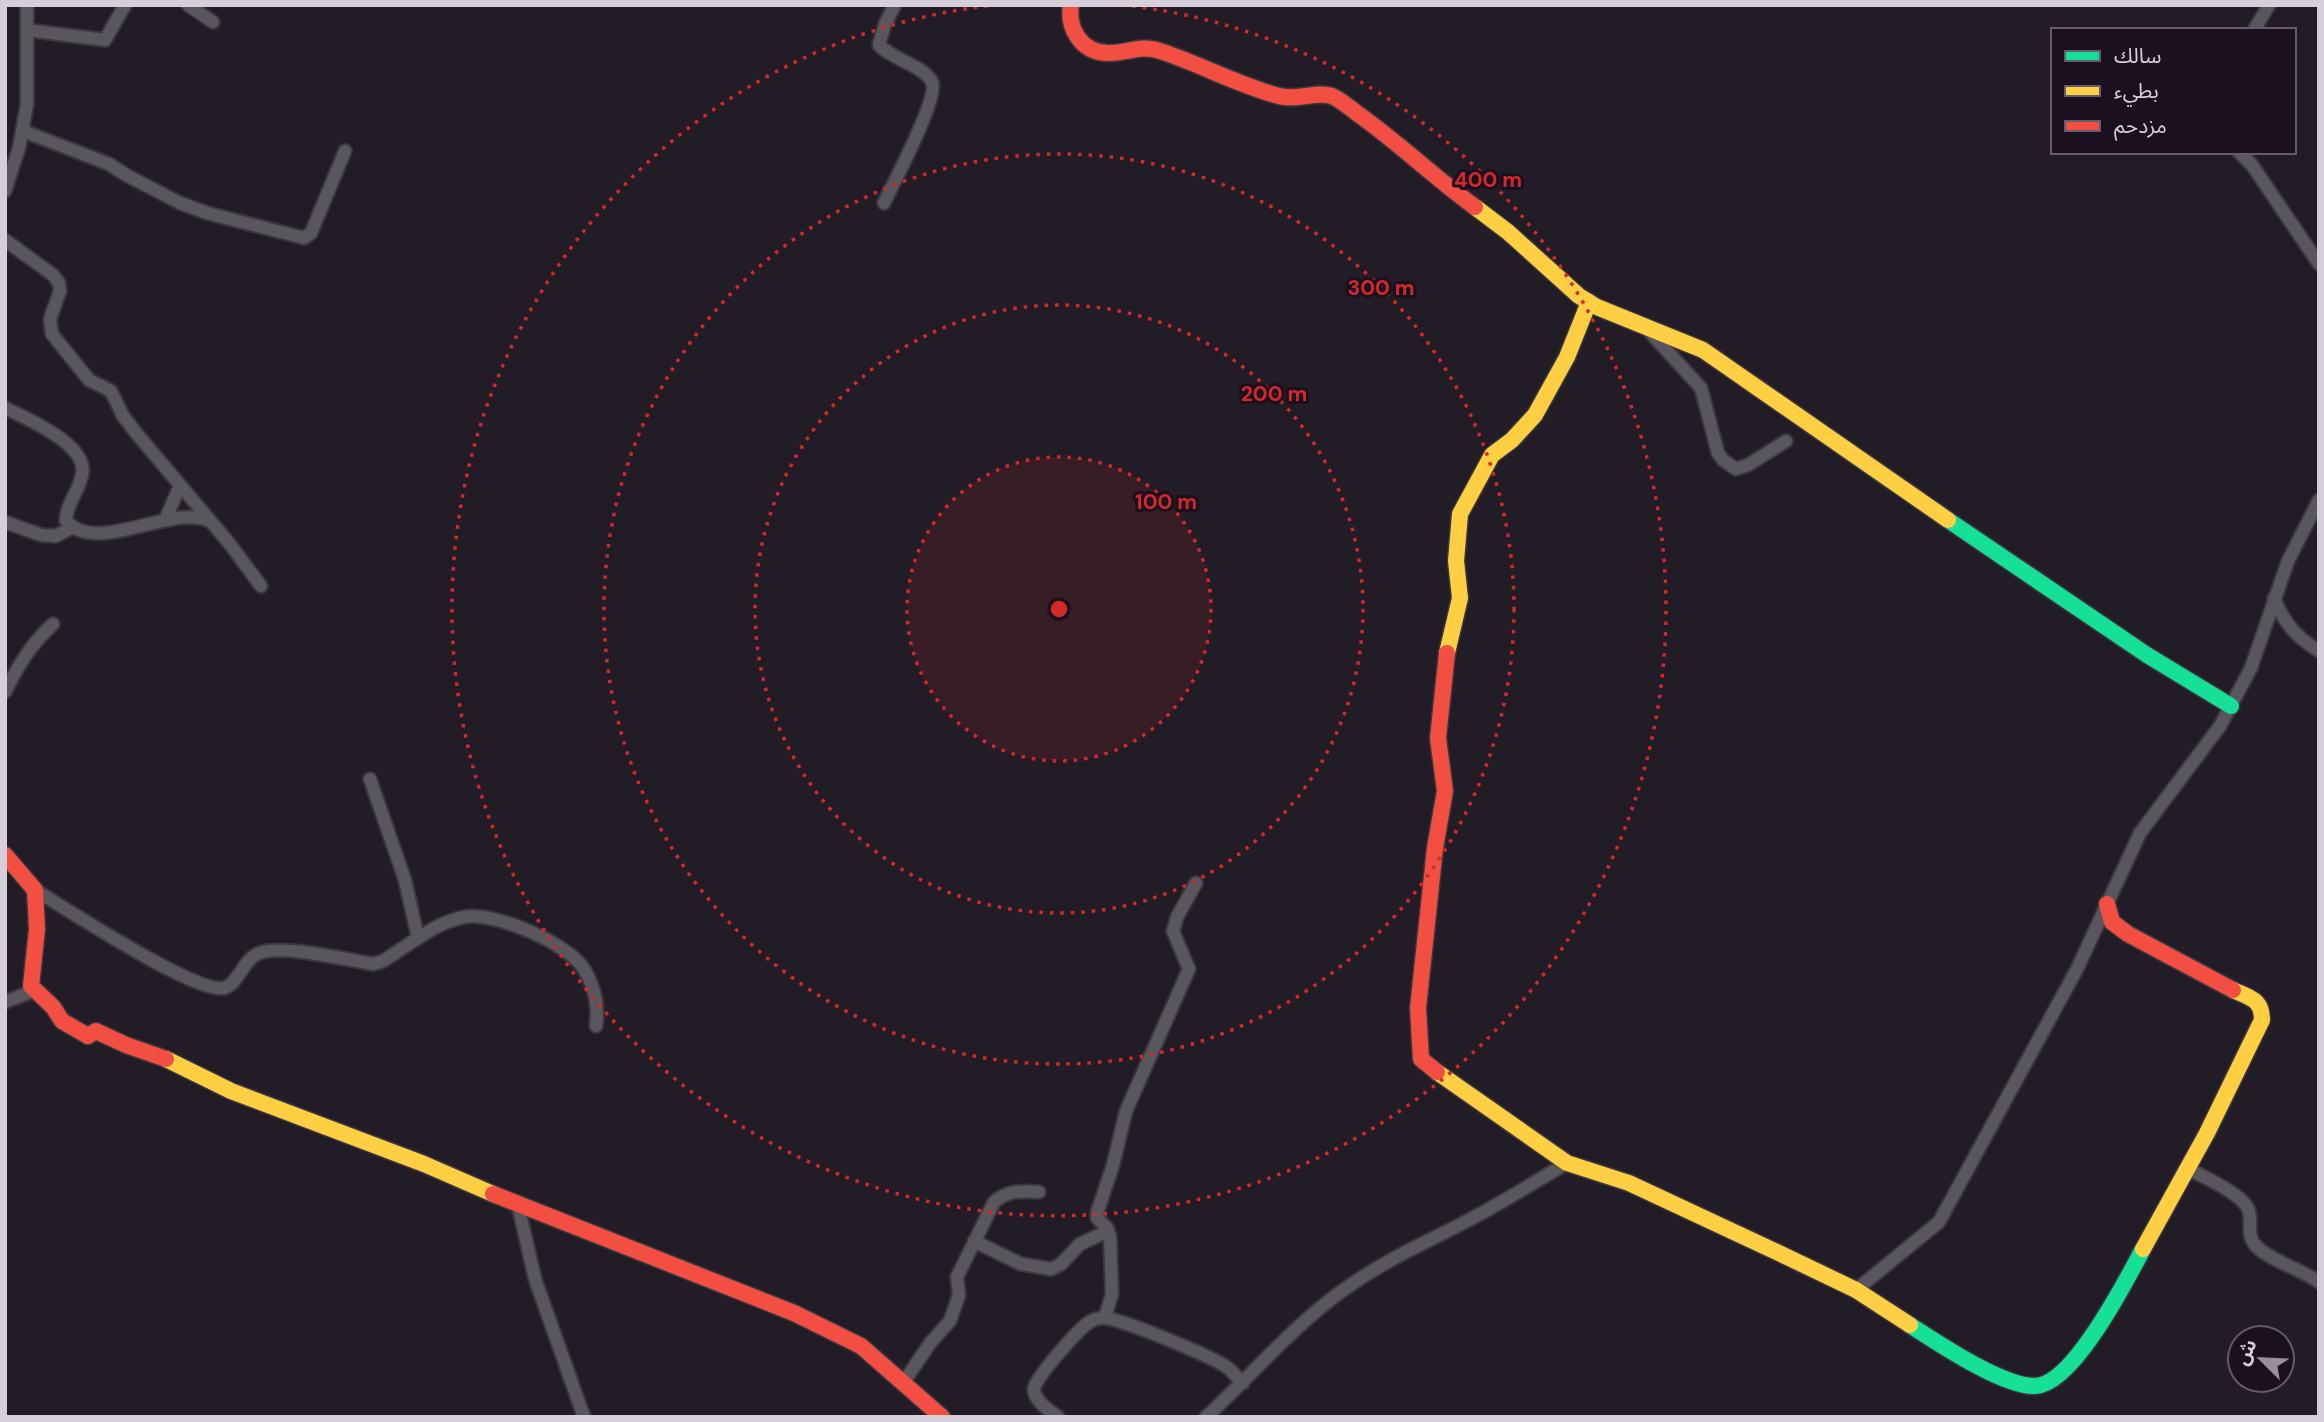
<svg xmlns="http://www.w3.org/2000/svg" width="2324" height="1422" font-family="'DM Sans','Noto Sans Arabic',sans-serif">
  <rect width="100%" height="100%" fill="#221c26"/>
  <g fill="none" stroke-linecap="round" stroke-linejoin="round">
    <!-- street casing -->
    <g stroke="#3c373f" stroke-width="16">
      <g id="street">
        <path d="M188 5 213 22"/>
        <path d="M27 30 105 40 125 5"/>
        <path d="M2254 30 2269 5"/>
        <path d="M23 131 109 164 126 175 180 203 207 213 304 238 311 233 345 151"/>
        <path d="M2239 152 2252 165 2319 264"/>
        <path d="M5 191 19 148 27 104V5"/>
        <path d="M884 203C893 184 939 98 932 82 923 65 891 59 879 45L885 24 895 5"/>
        <path d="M5 240 53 275 59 283 60 291 50 319 52 334 89 380 111 391 123 416 137 434 229 543 261 586"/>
        <path d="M1648 330 1701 388 1718 453 1723 460 1736 469 1748 465 1786 441"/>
        <path d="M5 408C28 419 89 445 82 475 79 491 66 504 66 521 97 556 172 503 210 521"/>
        <path d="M165 520 180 486"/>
        <path d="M5 522 41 535 56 536 73 527"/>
        <path d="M2274 598C2284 623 2296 637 2319 651"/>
        <path d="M5 692C18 666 31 644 53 624"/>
        <path d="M370 779 405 880 418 938"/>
        <path d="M35 890C65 908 196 994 224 988 238 984 243 961 257 954 277 943 348 960 373 964L383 961C409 945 434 923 464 917 493 911 568 943 584 969 595 987 599 1005 596 1026"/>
        <path d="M5 1002 33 991"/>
        <path d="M2187 1168C2203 1177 2244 1194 2249 1211 2252 1223 2246 1237 2257 1247 2270 1260 2302 1270 2319 1282"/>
        <path d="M518 1205 535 1279 584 1417"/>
        <path d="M974 1241 1021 1264 1051 1269 1061 1264 1080 1244 1108 1231"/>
        <path d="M1856 1290 1939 1222 2077 969 2140 833 2220 726 2251 668 2288 561 2319 500"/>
        <path d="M1105 1317 1112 1294 1110 1236 1107 1228 1097 1218V1213L1113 1165 1126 1111 1189 969 1173 931 1177 917 1196 883"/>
        <path d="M903 1383 931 1342 950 1321 959 1295 957 1277 994 1202C1008 1190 1022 1191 1039 1192"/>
        <path d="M1058 1417C1049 1410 1034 1401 1034 1389 1034 1379 1078 1330 1088 1323 1092 1320 1098 1318 1103 1318 1116 1316 1215 1358 1228 1368 1233 1372 1238 1379 1243 1383"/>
        <path d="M1206 1417C1255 1372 1297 1321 1352 1284 1388 1259 1427 1242 1465 1222 1500 1204 1533 1183 1567 1163"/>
      </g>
    </g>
    <!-- fast casing -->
    <g stroke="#3c373f" stroke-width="19">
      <g id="fast">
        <path d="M1948 520 2147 655 2231 706"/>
        <path d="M1910 1325C1938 1343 2003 1387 2035 1386 2073 1385 2126 1281 2143 1249"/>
      </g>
    </g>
    <!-- slow casing -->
    <g stroke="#3c373f" stroke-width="19">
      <g id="slow">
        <path d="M1475 207 1508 232 1579 296 1597 307 1703 350 1948 520"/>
        <path d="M1447 653 1460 598 1456 561 1460 514 1492 455 1512 440 1535 415 1567 357 1589 302"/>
        <path d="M166 1059 231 1091 424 1164 493 1194"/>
        <path d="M1437 1072 1567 1163 1629 1183 1781 1254 1856 1290 1910 1325"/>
        <path d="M2143 1249 2207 1133 2262 1020C2262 999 2250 998 2233 990"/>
      </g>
    </g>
    <!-- jam casing -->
    <g stroke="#3c373f" stroke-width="19">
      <g id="jam">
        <path d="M1071 5C1067 28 1081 52 1107 53 1126 54 1141 44 1160 51 1200 64 1238 85 1279 96 1297 101 1315 91 1332 96 1341 100 1350 108 1358 114 1399 143 1435 178 1475 207"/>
        <path d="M5 855 35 890 37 929 31 986 53 1007 62 1021 88 1036 96 1031 126 1045 166 1059"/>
        <path d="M2107 904 2112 922 2128 934 2233 990"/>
        <path d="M1437 1072 1421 1059 1418 1008 1435 848 1445 791 1438 738 1447 653"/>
        <path d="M493 1194 794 1313 861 1346 942 1417"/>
      </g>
    </g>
    <!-- street -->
    <use href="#street" stroke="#5a565d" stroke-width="12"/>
    <!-- fast -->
    <use href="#fast" stroke="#16e098" stroke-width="16"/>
    <!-- slow -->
    <use href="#slow" stroke="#ffcf43" stroke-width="16"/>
    <!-- jam -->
    <use href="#jam" stroke="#f24e42" stroke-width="16"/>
  </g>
  <!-- distance rings -->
  <circle cx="1059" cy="609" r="152" fill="#d62828" fill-opacity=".12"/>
  <g fill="none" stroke="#d62828" stroke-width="3.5" stroke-dasharray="3.5 7">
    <circle cx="1059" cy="609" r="152"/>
    <circle cx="1059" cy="609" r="304"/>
    <circle cx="1059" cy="609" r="455"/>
    <path d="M1122 5A607 607 0 1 1 996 5"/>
  </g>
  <circle cx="1059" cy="609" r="10" fill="#d62828" stroke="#1a101f" stroke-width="3.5"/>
  <g font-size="21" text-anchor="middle" font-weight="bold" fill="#d62828" stroke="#1a101f" stroke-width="6" stroke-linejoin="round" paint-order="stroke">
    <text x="1488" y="187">400 m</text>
    <text x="1381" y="295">300 m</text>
    <text x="1274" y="401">200 m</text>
    <text x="1166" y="509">100 m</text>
  </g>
  <!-- border -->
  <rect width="2324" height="1422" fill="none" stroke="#d6cfd9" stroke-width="14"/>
  <!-- legend -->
  <rect x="2051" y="28" width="245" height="126" fill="#1a101f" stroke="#655c69" stroke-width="2"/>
  <rect x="2065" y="51" width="35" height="10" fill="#16e098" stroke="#655c69" stroke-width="2"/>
  <text x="2114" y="63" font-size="21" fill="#d6cfd9">سالك</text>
  <rect x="2065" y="86" width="35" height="10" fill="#ffcf43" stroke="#655c69" stroke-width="2"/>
  <text x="2114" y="98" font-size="21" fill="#d6cfd9">بطيء</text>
  <rect x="2065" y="121" width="35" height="10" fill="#f24e42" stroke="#655c69" stroke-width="2"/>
  <text x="2114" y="133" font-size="21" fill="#d6cfd9">مزدحم</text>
  <!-- north arrow -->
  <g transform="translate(2261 1359) rotate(294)"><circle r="33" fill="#1a101f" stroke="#655c69" stroke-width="2"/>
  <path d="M0-5L12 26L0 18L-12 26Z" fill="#97909a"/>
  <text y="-10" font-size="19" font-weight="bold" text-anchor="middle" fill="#d6cfd9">ش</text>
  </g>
</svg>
